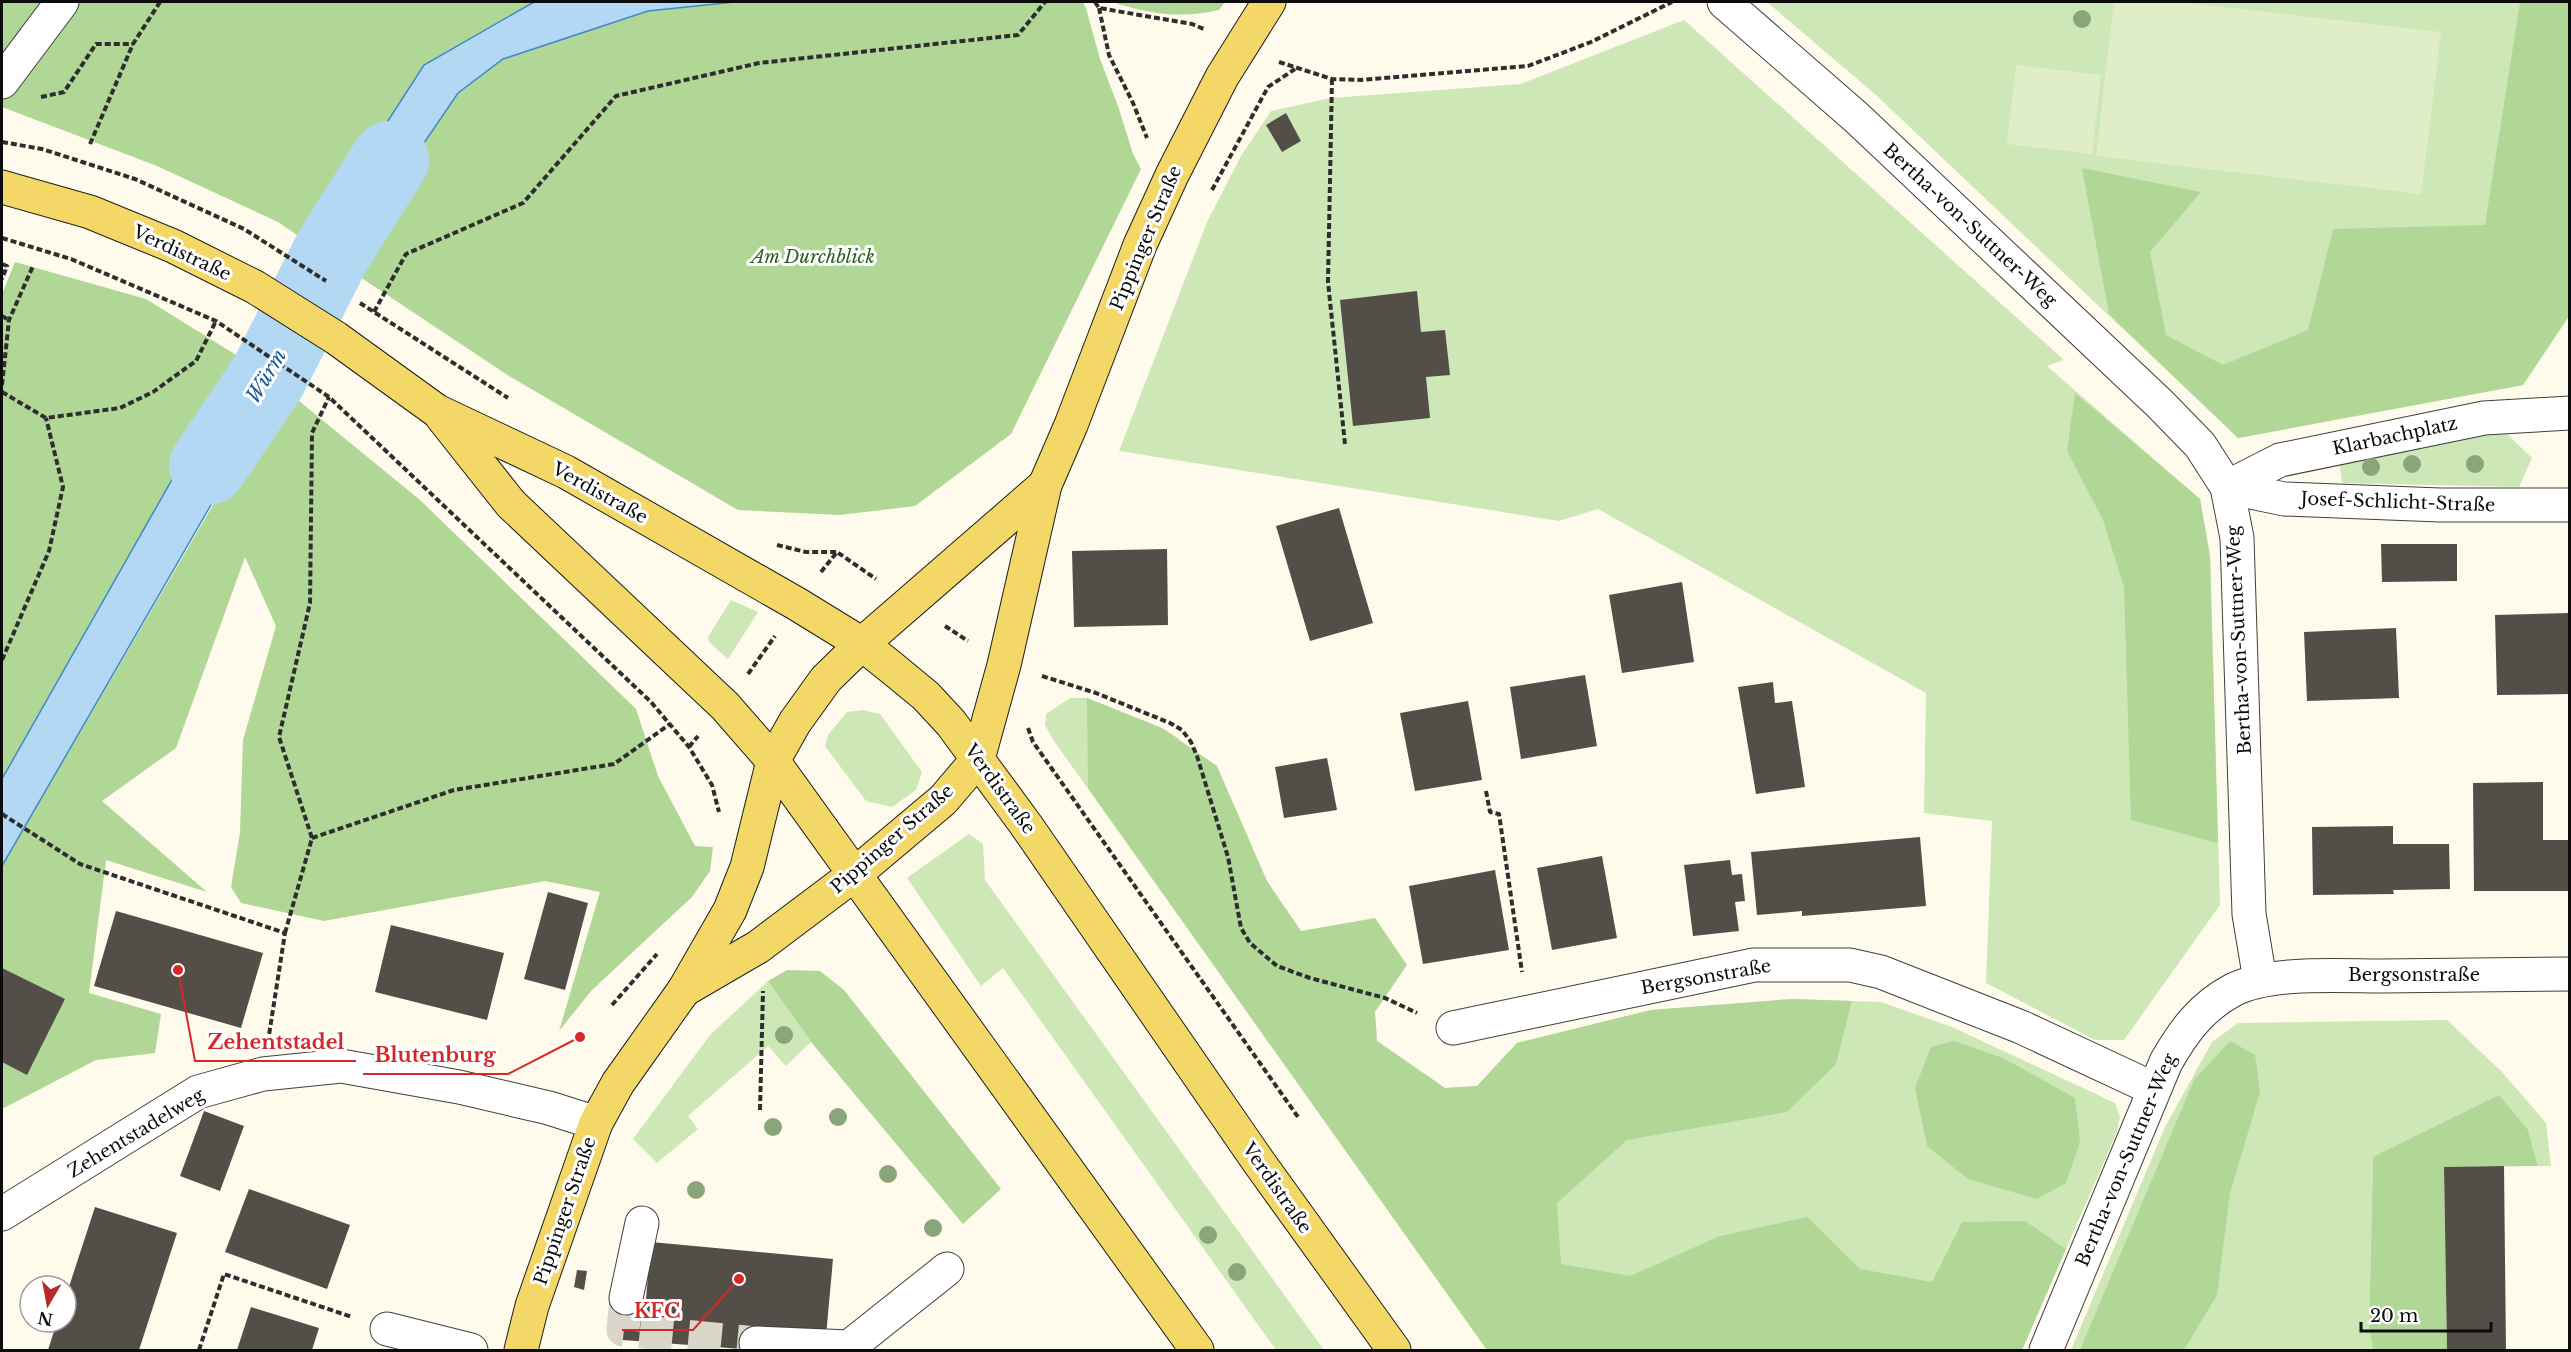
<svg xmlns="http://www.w3.org/2000/svg" width="2571" height="1352" font-family="'Libre Baskerville',serif">
  <rect width="100%" height="100%" fill="#fefbec"/>
  <!-- green -->
  <g fill="#cee7b7">
    <path d="M1767 2H2569V316L2523 385 2238 438 1876 95Z"/>
    <path d="M1684 20 2064 360 2047 366 2200 499 2210 556 2220 905 2124 1040H2095L1986 983 1992 821 1924 813 1926 693 1598 509 1559 521 1119 451 1207 222 1241 156 1271 111 1331 98 1521 84Z"/>
    <path d="M2504 431 2532 458 2519 487 2342 483 2339 457Z"/>
    <path d="M731 600 758 612 728 659 709 642 708 637Z"/>
    <path d="M1070 698H1087L1162 728 1178 738 1188 753 1229 916 1375 1012 1377 1041 1445 1088 1477 1086 1517 1043 1651 1010 1792 999 1881 1002 1952 1027 2115 1103 2120 1117 2117 1132 2022 1350H1487L1054 741 1045 725 1046 714Z"/>
    <path d="M863 710 880 714 922 772 916 790 892 807 866 801 825 746 828 735 847 712Z"/>
    <path d="M969 834 983 844 985 880 1324 1350H1276L1003 968 981 986 907 878Z"/>
    <path d="M768 981 811 1042 786 1066 768 1046 688 1116 698 1129 657 1163 633 1139 710 1035Z"/>
    <path d="M2447 1020 2502 1072 2546 1123 2551 1166H2538L2528 1130 2373 1157 2369 1328 2373 1350H2071L2165 1127 2212 1042 2238 1023Z"/>
  </g>
  <!-- forest -->
  <g fill="#b1d797">
    <path d="M2 2H534L424 65 311 240 300 237 278 222 157 166 2 107Z"/>
    <path d="M735 2H1083L1086 8 1100 59 1118 106 1133 154 1141 169 1011 434 915 506 840 515 738 510 509 376 357 275 345 259 458 93 503 59 648 11Z"/>
    <path d="M1112 2H1225L1219 10C1179 19 1151 14 1112 2Z"/>
    <path d="M2520 2H2569V316L2523 385 2238 438 2109 314 2082 168 2201 192 2150 252 2166 335 2223 365 2308 330 2333 229 2485 225Z"/>
    <path d="M15 262 146 299 241 358 2 779V294Z"/>
    <path d="M282 387 420 500 636 709 658 776 695 846 713 847 710 871 692 897 592 990 559 1031 600 892 545 881 324 921 241 903 231 887 240 833 243 740 276 626 245 557 176 748 102 801 207 892 106 860 89 993 161 1014 155 1053 96 1060 2 1109V866Z"/>
    <path d="M2075 393 2200 499 2210 556 2218 843 2131 820 2124 587 2103 520 2067 451Z"/>
    <path d="M1087 698 1162 728 1217 766 1267 881 1301 931 1375 918 1407 965 1375 1012 1377 1041 1445 1088 1477 1086 1517 1043 1651 1010 1792 999 1852 1001 1836 1064 1787 1112 1627 1140 1557 1203 1561 1264 1630 1276 1720 1236 1807 1217 1860 1269 1932 1282 1962 1222 2025 1221 2066 1249 2022 1350H1487L1088 788Z"/>
    <path d="M787 970 820 971 844 990 1001 1189 963 1224 811 1042 768 981Z"/>
    <path d="M1954 1041 2003 1058 2075 1098 2080 1142 2066 1183 2037 1199 1968 1179 1927 1146 1915 1088 1931 1047Z"/>
    <path d="M2230 1041 2255 1055 2260 1092 2230 1193 2217 1295 2184 1350H2080L2194 1080Z"/>
    <path d="M2499 1095 2528 1130 2538 1166 2444 1167 2447 1350H2373L2369 1328 2373 1157Z"/>
  </g>
  <!-- pitch -->
  <g fill="#e0eec8">
    <path d="M2114 2H2180L2441 32 2421 194 2096 156Z"/>
    <path d="M2016 65 2101 75 2092 154 2007 144Z"/>
  </g>
  <!-- water -->
  <g fill="#b2d8f4" stroke="#3c8ac8" stroke-width="1.5">
    <path d="M534 2H735L648 11 503 59 458 93 345 259 311 240 424 65Z"/>
    <path d="M241 358 281 384 2 866V779Z"/>
  </g>
  <g fill="none" stroke-linecap="round" stroke-linejoin="round">
    <!-- river -->
    <path stroke="#b2d8f4" stroke-width="78" d="M208 466 268 377 332 252 390 160"/>
  </g>
  <!-- building -->
  <g fill="#544e49">
    <path d="M1286 113 1301 141 1282 152 1266 125Z"/>
    <path d="M1417 291 1421 332 1445 330 1450 375 1426 377 1430 418 1353 426 1340 300Z"/>
    <path d="M1339 508 1373 623 1310 641 1276 526Z"/>
    <path d="M2381 544H2457V581L2382 582Z"/>
    <path d="M1167 549 1168 625 1074 627 1072 551Z"/>
    <path d="M1682 582 1694 662 1622 673 1609 595Z"/>
    <path d="M2570 613V694L2497 695 2495 615Z"/>
    <path d="M2396 628 2399 698 2307 701 2304 632Z"/>
    <path d="M1585 675 1597 746 1521 759 1510 687Z"/>
    <path d="M1773 682 1775 703 1792 701 1805 787 1756 794 1738 687Z"/>
    <path d="M1468 701 1482 780 1415 791 1400 713Z"/>
    <path d="M1327 758 1337 810 1284 818 1275 767Z"/>
    <path d="M2543 782V840H2570V891H2474L2473 783Z"/>
    <path d="M2393 826V844H2449L2450 889 2393 890 2394 894 2313 895 2312 827Z"/>
    <path d="M1920 837 1926 906 1802 916V911L1757 915 1751 852Z"/>
    <path d="M1602 856 1617 938 1552 950 1537 868Z"/>
    <path d="M1730 860 1732 875 1742 874 1745 901 1735 902 1739 931 1693 936 1684 865Z"/>
    <path d="M1495 870 1509 950 1423 964 1409 886Z"/>
    <path d="M548 892 588 903 565 990 524 979Z"/>
    <path d="M116 911 263 953 241 1028 94 986Z"/>
    <path d="M391 925 504 953 487 1020 375 992Z"/>
    <path d="M2 968 65 999 27 1075 2 1062Z"/>
    <path d="M204 1111 244 1126 220 1191 180 1176Z"/>
    <path d="M2504 1166 2506 1350H2447L2444 1167Z"/>
    <path d="M249 1189 350 1225 327 1289 225 1252Z"/>
    <path d="M95 1207 177 1233 139 1350H48L57 1322H66V1296Z"/>
    <path d="M651 1242 833 1259 826 1336 755 1350 610 1339 613 1297 646 1299Z"/>
    <path d="M577 1270 587 1271 584 1290 574 1287Z"/>
    <path d="M251 1307 319 1328 312 1350H237Z"/>
  </g>
  <g fill="none" stroke-linecap="round" stroke-linejoin="round">
    <!-- minor-tunnel -->
    <path stroke="#dad7ca" stroke-width="33" stroke-dasharray="33 16" stroke-linecap="butt" d="M626 1298 623 1330 756 1343"/>
    <!-- minor casing -->
    <g stroke="#3f3f3f" stroke-width="35">
      <g id="minor">
        <path d="M1724 2 1857 118 2160 404 2200 445 2227 487 2237 538 2249 914 2260 980"/>
        <path d="M2 82 62 2"/>
        <path d="M2227 487 2280 460 2484 418 2570 413"/>
        <path d="M2227 487 2284 499 2440 505H2570"/>
        <path d="M1453 1028 1754 965H1850L1881 972 2021 1027 2154 1089"/>
        <path d="M2 1214 198 1092 263 1074 341 1066 459 1087 549 1108 596 1123"/>
        <path d="M626 1298 642 1223"/>
        <path d="M387 1329 471 1350"/>
        <path d="M756 1343 849 1347 947 1269"/>
        <path d="M2046 1350 2166 1062C2183 1032 2201 1007 2233 990 2270 971 2340 976 2382 976 2444 975 2507 975 2570 974"/>
      </g>
    </g>
    <!-- major casing -->
    <g stroke="#1d1d1d" stroke-width="35">
      <g id="major">
        <path d="M2 187 90 212 173 246 255 287 336 338 437 411 566 472 797 604 862 644 892 668 926 696 951 723 1026 825 1258 1161 1394 1350"/>
        <path d="M442 417 511 504 725 706 773 761 1197 1350"/>
        <path d="M684 990 758 947 855 874 943 800 978 759 1004 665 1045 485 1071 425 1140 245 1172 175 1222 77 1269 2"/>
        <path d="M521 1350 532 1306 596 1123 618 1083 684 990 730 910 747 867 773 761 795 722 826 679 862 644 1045 485"/>
      </g>
    </g>
    <!-- path -->
    <g stroke="#2e2e2e" stroke-width="4" stroke-dasharray="6 3" stroke-linecap="butt">
      <path d="M1095 2 1099 8 1192 24 1206 30"/>
      <path d="M1099 8 1109 55 1133 103 1147 138"/>
      <path d="M1279 62 1332 79 1361 80 1528 66 1591 42 1672 2"/>
      <path d="M1332 79 1328 282 1345 444"/>
      <path d="M41 97 64 92 96 44H133"/>
      <path d="M2 142 42 149 135 179 244 229 326 281"/>
      <path d="M90 144 133 44 160 2"/>
      <path d="M1212 190 1268 87 1295 69"/>
      <path d="M2 238 71 259 216 321 329 397 651 702 689 747 712 785 719 812"/>
      <path d="M2 264 7 266 2 279"/>
      <path d="M360 303 508 398"/>
      <path d="M374 312 406 254 523 203 616 96 759 63 1018 35 1045 2"/>
      <path d="M2 316 9 320"/>
      <path d="M2 385 9 320 33 266"/>
      <path d="M2 392 46 418 120 408 153 392 196 361 216 321"/>
      <path d="M777 545 806 552H837"/>
      <path d="M821 572 837 552 876 579"/>
      <path d="M945 626 968 641"/>
      <path d="M2 660 49 551 63 487 46 418"/>
      <path d="M748 674 775 636"/>
      <path d="M1042 676 1096 693 1170 723 1182 730 1191 742 1197 756 1228 857 1241 928 1250 943 1277 966 1310 978 1385 998 1417 1013"/>
      <path d="M1028 728 1033 742 1298 1117"/>
      <path d="M689 747 698 736"/>
      <path d="M1486 791 1490 812 1499 814 1522 972"/>
      <path d="M2 814 80 864 285 933 269 1035"/>
      <path d="M312 838 454 790 614 764 670 724"/>
      <path d="M285 933 312 838 279 737 310 603 312 433 329 397"/>
      <path d="M612 1005 657 954"/>
      <path d="M760 1110 763 991"/>
      <path d="M199 1350 224 1274 352 1317"/>
    </g>
    <!-- minor -->
    <use href="#minor" stroke="#fff" stroke-width="33"/>
    <!-- major -->
    <use href="#major" stroke="#f3d767" stroke-width="33"/>
  </g>
  <!-- trees -->
  <g fill="#89a67b">
    <circle cx="2082" cy="19" r="9"/>
    <circle cx="2412" cy="464" r="9"/>
    <circle cx="2475" cy="464" r="9"/>
    <circle cx="2371" cy="467" r="9"/>
    <circle cx="784" cy="1035" r="9"/>
    <circle cx="838" cy="1117" r="9"/>
    <circle cx="773" cy="1127" r="9"/>
    <circle cx="888" cy="1174" r="9"/>
    <circle cx="696" cy="1190" r="9"/>
    <circle cx="933" cy="1228" r="9"/>
    <circle cx="1208" cy="1235" r="9"/>
    <circle cx="1237" cy="1272" r="9"/>
  </g>
  <g text-anchor="middle" dominant-baseline="central" stroke-width="6" stroke-linejoin="round" paint-order="stroke">
    <!-- street labels -->
    <g font-size="18" fill="#0c0c0c" stroke="#fff">
      <text transform="translate(1970 225) rotate(43)">Bertha-von-Suttner-Weg</text>
      <text transform="translate(1146 238) rotate(-67)">Pippinger Straße</text>
      <text transform="translate(182 253) rotate(25)">Verdistraße</text>
      <text transform="translate(2395 436) rotate(-12)">Klarbachplatz</text>
      <text transform="translate(600 493) rotate(29)">Verdistraße</text>
      <text transform="translate(2398 502) rotate(2)">Josef-Schlicht-Straße</text>
      <text transform="translate(2239 640) rotate(-93)">Bertha-von-Suttner-Weg</text>
      <text transform="translate(1000 789) rotate(54)">Verdistraße</text>
      <text transform="translate(892 839) rotate(-41)">Pippinger Straße</text>
      <text x="2414" y="975">Bergsonstraße</text>
      <text transform="translate(1706 977) rotate(-10)">Bergsonstraße</text>
      <text transform="translate(136 1133) rotate(-31)">Zehentstadelweg</text>
      <text transform="translate(2126 1160) rotate(-67)">Bertha-von-Suttner-Weg</text>
      <text transform="translate(1277 1188) rotate(55)">Verdistraße</text>
      <text transform="translate(565 1211) rotate(-71)">Pippinger Straße</text>
    </g>
    <!-- park labels -->
    <g font-size="18" font-style="italic" fill="#2a611f" stroke="#fff">
      <text x="813" y="257">Am Durchblick</text>
    </g>
    <!-- water labels -->
    <g font-size="20" font-style="italic" fill="#1a5c99" stroke="#fff">
      <text transform="translate(266 376) rotate(-59)">Würm</text>
    </g>
  </g>
  <!-- callouts -->
  <path fill="none" stroke="#d62828" stroke-width="2" d="M178 970L195 1061H356M580 1037L508 1074H363M739 1279L693 1330H622"/>
  <g fill="#d62828" stroke="#fff" stroke-width="2">
    <circle cx="178" cy="970" r="6"/>
    <circle cx="580" cy="1037" r="6"/>
    <circle cx="739" cy="1279" r="6"/>
  </g>
  <g font-size="20" text-anchor="middle" font-weight="bold" fill="#d62828" stroke="#fff" stroke-width="6" stroke-linejoin="round" paint-order="stroke">
    <text x="276" y="1049">Zehentstadel</text>
    <text x="435" y="1062">Blutenburg</text>
    <text x="657" y="1318">KFC</text>
  </g>
  <!-- border -->
  <rect width="2571" height="1352" fill="none" stroke="#0c0c0c" stroke-width="6"/>
  <!-- north arrow -->
  <g transform="translate(48 1304) rotate(190)"><circle r="28" fill="#ffffff" stroke="#9e9e9e" stroke-width="1.5"/>
  <path d="M0-4.5L10 22L0 15L-10 22Z" fill="#b62a2a"/>
  <text y="-9" font-size="16" font-weight="bold" text-anchor="middle" fill="#0c0c0c">N</text>
  </g>
  <!-- scale -->
  <path d="M2361 1322v9h130v-9" fill="none" stroke="#0c0c0c" stroke-width="3"/>
  <text x="2370" y="1322" font-size="18" fill="#0c0c0c" stroke="#ffffff" stroke-width="4.5" paint-order="stroke">20 m</text>
</svg>
